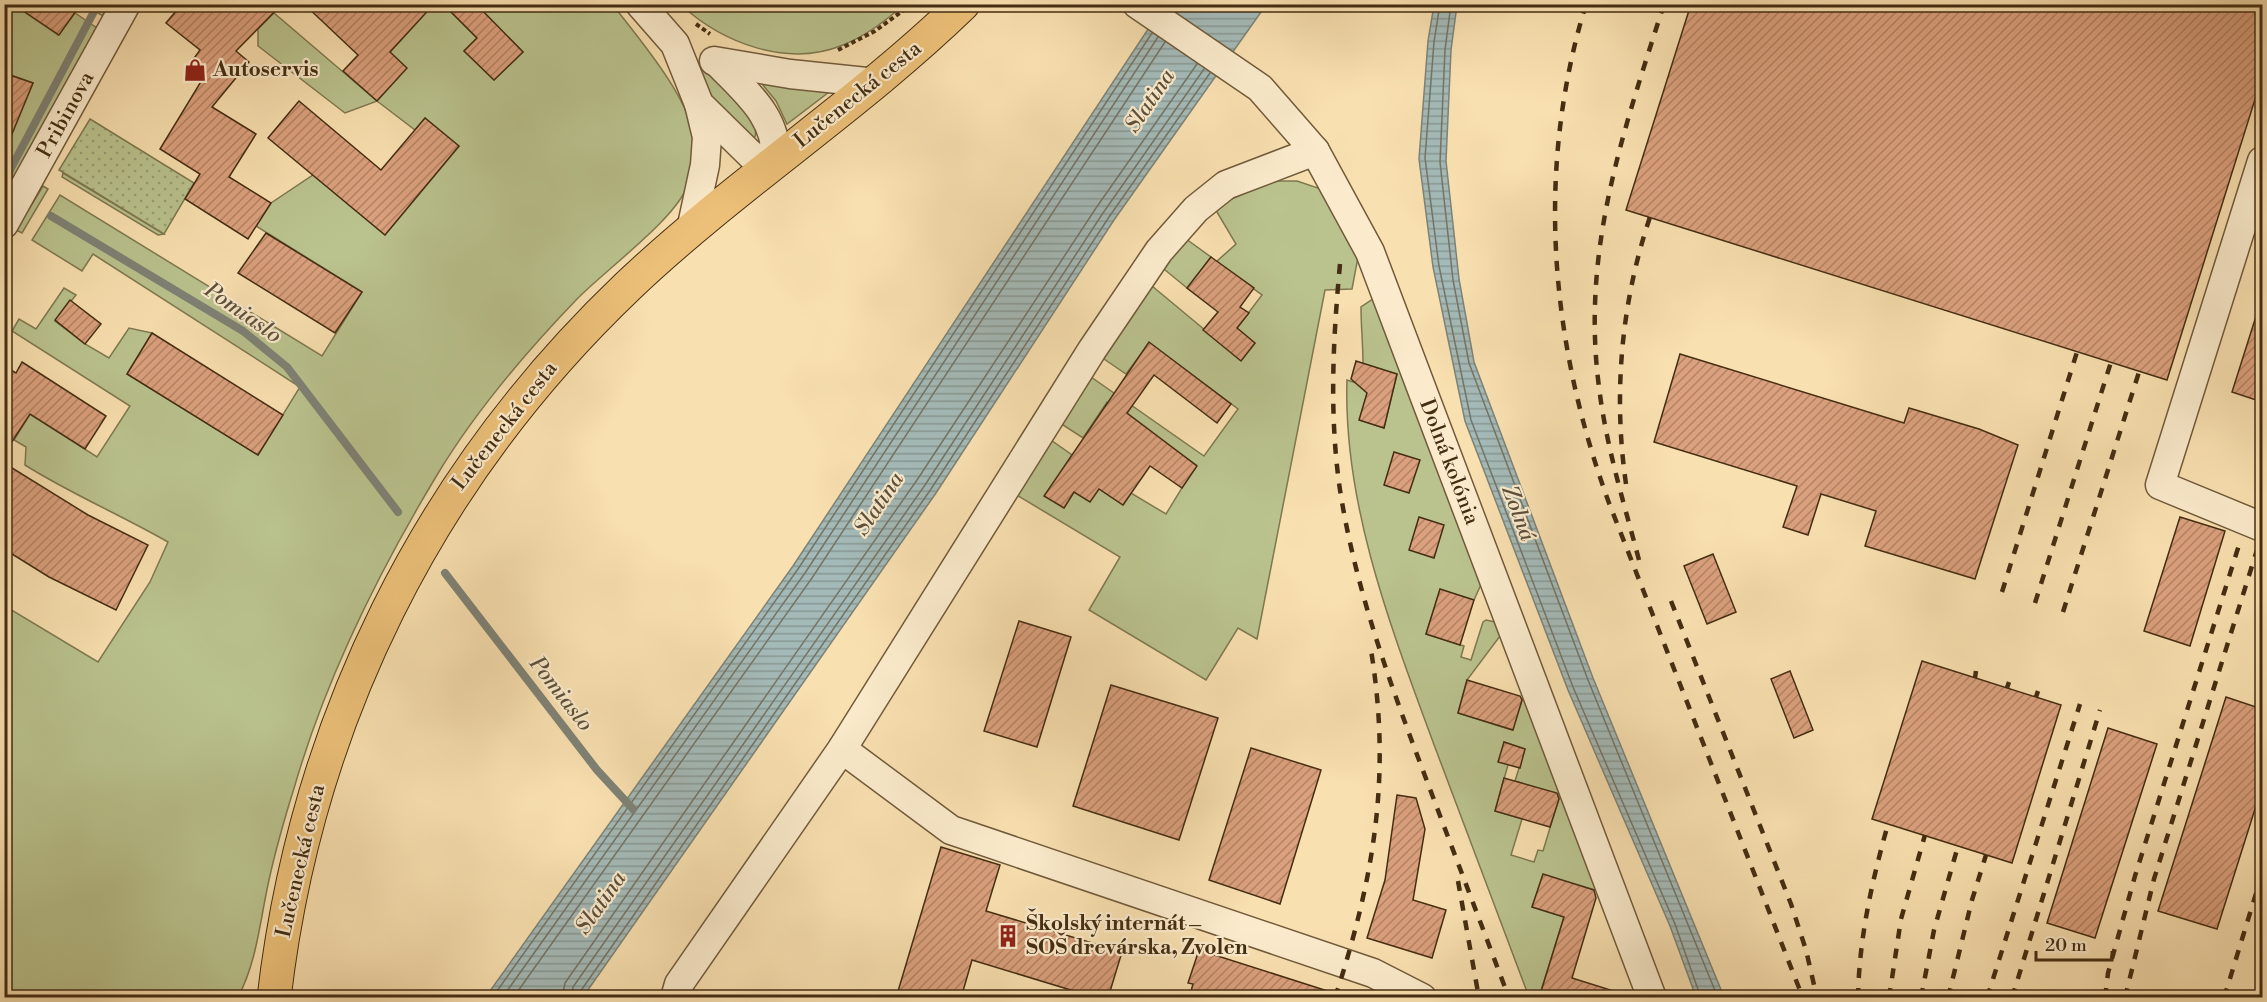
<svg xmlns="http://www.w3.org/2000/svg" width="2267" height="1002" font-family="'Libre Bodoni',serif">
  <defs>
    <pattern id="park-dots" width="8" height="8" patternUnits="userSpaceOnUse" patternTransform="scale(1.5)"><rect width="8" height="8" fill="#bac38e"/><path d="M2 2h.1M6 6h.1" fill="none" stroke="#999f73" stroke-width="1.8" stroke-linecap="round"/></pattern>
    <pattern id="water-rules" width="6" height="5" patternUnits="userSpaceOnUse" patternTransform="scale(1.5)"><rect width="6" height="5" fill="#a4bab8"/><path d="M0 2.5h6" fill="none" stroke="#879894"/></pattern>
    <pattern id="building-hatch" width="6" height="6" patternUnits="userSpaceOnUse" patternTransform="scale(1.5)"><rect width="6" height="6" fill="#dba07d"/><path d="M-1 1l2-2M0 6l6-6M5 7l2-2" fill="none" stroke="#b38365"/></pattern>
  </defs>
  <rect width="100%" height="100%" fill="#f9e0b0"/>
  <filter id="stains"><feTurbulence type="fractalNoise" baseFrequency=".00333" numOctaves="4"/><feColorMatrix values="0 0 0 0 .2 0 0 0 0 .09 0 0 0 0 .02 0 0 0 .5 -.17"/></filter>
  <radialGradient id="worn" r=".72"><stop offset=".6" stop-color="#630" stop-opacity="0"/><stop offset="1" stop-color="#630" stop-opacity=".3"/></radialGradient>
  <!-- green -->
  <g fill="#bac38e" stroke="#7f7850" stroke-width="1.5" fill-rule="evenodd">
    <path d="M84 5H107L103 16Z"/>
    <path d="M408 5H444L477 38 464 51 494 80 523 52 476 5H613C639 39 692 100 695 143 696 155 691 171 688 183 681 215 604 271 577 299 525 353 476 410 437 475 378 573 327 675 295 785 285 817 276 848 269 880 260 920 257 962 238 997L5 998V606L98 662 150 582 168 542C121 515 71 494 25 465L26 447 14 440 30 414 97 457 130 406 12 331 19 319 36 329 64 288 76 295 55 321 85 344 109 358 129 328 152 333 127 374 258 455 300 387 93 254 82 271 32 240 60 195 322 356 362 292 256 226 271 203 313 175 385 235 459 146 425 118 415 130 377 101 345 113 258 46V29L274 13 377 101 390 52 421 18Z"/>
    <path d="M681 5H904C886 20 866 36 843 45 787 68 723 43 681 5Z"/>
    <path d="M17 7 58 35 75 13 97 28 5 201V160L8 148 5 147 33 83 5 73V17Z"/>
    <path d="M694 62C711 72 762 116 755 137L752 139 714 101Z"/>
    <path d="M762 84 837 86 787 124 776 101Z"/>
    <path d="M63 173 164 234 158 235 62 177Z"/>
    <path d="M1278 181H1297L1324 190 1359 252 1352 289 1325 290 1257 639 1238 628 1206 680 1089 610 1120 557 1010 491 1048 438 1072 455 1045 496 1064 508 1074 492 1099 489 1123 505 1131 493 1166 514 1196 465 1107 402 1083 438 1060 423 1091 377 1204 456 1238 409 1149 343 1126 374 1104 359 1109 340 1152 286 1241 360 1255 343 1237 328 1262 295 1216 262 1236 244 1214 207 1262 185Z"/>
    <path d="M43 186 48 189 22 233 16 230Z"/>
    <path d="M1182 236 1211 257 1187 288 1159 265Z"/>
    <path d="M1376 297 1483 580 1474 600 1440 590 1426 634 1464 646 1461 657 1471 660 1483 622 1486 620 1500 623 1599 891 1543 875 1532 907 1564 917 1539 997H1529C1498 915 1467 832 1436 750 1393 633 1343 507 1347 380L1369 387 1360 420 1384 428 1397 374 1363 364C1363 344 1361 327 1361 307ZM1500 636 1526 703 1523 697 1512 730 1458 713 1467 680ZM1504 742 1525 749 1515 781 1560 795 1543 851 1538 850 1534 862 1511 855 1522 819 1495 811 1508 765Z"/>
  </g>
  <!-- park -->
  <path fill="url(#park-dots)" stroke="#7f7850" stroke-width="1.5" d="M90 119 194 183 164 234 59 170Z"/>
  <!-- water -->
  <g fill="url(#water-rules)" stroke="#7e8276" stroke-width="1.5">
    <path d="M1164 5H1266L1114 220 936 493 583 997 485 998 793 566Z"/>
    <path d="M1434 5H1457L1451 50 1446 161 1459 279 1474 362 1593 678 1724 997H1696L1670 926 1568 690 1465 421 1433 267 1419 159 1428 41Z"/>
  </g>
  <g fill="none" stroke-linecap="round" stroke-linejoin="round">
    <!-- shore -->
    <g stroke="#747465" stroke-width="1.5">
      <path d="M1440 4 1434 42 1425 158 1439 266 1471 420 1573 687 1675 924 1701 998"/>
      <path d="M1451 4 1445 50 1440 162 1453 280 1469 363 1588 680 1718 998"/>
      <path d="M492 998 798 569 1152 33"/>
      <path d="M502 998 805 573 1158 37"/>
      <path d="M513 998 812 578 1165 42"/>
      <path d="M562 998 565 983 917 480 1096 208 1197 64"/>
      <path d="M571 998 573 987 925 485 1103 213 1204 69"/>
      <path d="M578 998 580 992 931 489 1109 217 1210 73"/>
    </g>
    <!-- stream -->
    <g stroke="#7e8276" stroke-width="8">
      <path d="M9 189 7 183 10 170 98 4"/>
      <path d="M51 216 243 331 287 367 398 512"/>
      <path d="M445 573 597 770 633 809"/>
    </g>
  </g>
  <!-- building -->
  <g fill="url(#building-hatch)" stroke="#442d12" stroke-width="1.5">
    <path d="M13 4H81L59 35Z"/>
    <path d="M182 4H282L236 51 249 62 212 107 256 134 229 177 271 203 248 239 185 199 200 174 160 149 202 80 187 68 200 50 166 23Z"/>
    <path d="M304 4H434L390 52 407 68 377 101 343 71 358 55Z"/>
    <path d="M443 4H476L523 52 494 80 464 51 477 38Z"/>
    <path d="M1691 4H2262V77L2167 380 1626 210Z"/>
    <path d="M4 73 33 83 5 151H4Z"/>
    <path d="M299 101 381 170 425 118 459 146 385 235 268 138Z"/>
    <path d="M266 233 362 292 335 333 238 273Z"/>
    <path d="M1211 257 1254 288 1240 307 1249 313 1237 328 1255 343 1241 361 1203 330 1218 312 1187 288Z"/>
    <path d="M70 300 101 324 85 344 55 320Z"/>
    <path d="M2258 310 2262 311V402L2232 392Z"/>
    <path d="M152 333 283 415 258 455 127 374Z"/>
    <path d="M1149 342 1231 404 1217 423 1154 375 1127 413 1197 466 1182 488 1150 466 1123 505 1099 489 1090 502 1074 492 1064 508 1044 496Z"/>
    <path d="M1680 354 1904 423 1909 408 1979 429 2018 445 1975 579 1865 546 1876 511 1821 494 1808 535 1783 527 1797 486 1654 442Z"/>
    <path d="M1356 361 1397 374 1384 428 1359 420 1367 393 1351 379Z"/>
    <path d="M22 362 106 416 85 449 30 414 4 454V380L11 370 16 373Z"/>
    <path d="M1394 452 1420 460 1409 493 1384 485Z"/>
    <path d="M4 463 88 515 148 545 116 610 49 577 4 549Z"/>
    <path d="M1419 517 1444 525 1434 558 1409 550Z"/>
    <path d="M2180 517 2225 531 2190 646 2144 631Z"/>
    <path d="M1713 554 1736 612 1707 624 1684 566Z"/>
    <path d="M1440 589 1474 600 1460 645 1426 634Z"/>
    <path d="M1019 621 1071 637 1037 747 984 731Z"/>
    <path d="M1922 661 2061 705 2012 863 1872 819Z"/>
    <path d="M1790 671 1813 730 1794 738 1771 679Z"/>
    <path d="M1467 680 1520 696 1522 700 1513 730 1458 713Z"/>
    <path d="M1111 685 1218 718 1179 840 1073 806Z"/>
    <path d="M2226 697 2262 709V787L2217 929 2158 911Z"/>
    <path d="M2108 728 2157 744 2095 938 2047 923Z"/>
    <path d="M1504 742 1525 749 1520 768 1498 762Z"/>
    <path d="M1251 748 1321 770 1280 904 1209 880Z"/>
    <path d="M1504 778 1557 793 1559 799 1550 827 1495 811Z"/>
    <path d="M1397 795 1416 798 1425 829 1413 900 1446 910 1432 958 1367 938 1385 880Z"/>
    <path d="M941 847 1000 865 986 911 1122 952 1108 998H1097L972 960 961 998H896Z"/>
    <path d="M1543 874 1594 890 1596 898 1572 978 1620 993V998H1539L1564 917 1532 907Z"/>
    <path d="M1199 950 1334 993V998H1189L1193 984 1188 983Z"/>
  </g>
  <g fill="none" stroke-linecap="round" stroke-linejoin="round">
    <!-- minor casing -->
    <g stroke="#715a3a" stroke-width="31">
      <g id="minor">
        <path d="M640 4 675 44 699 104 752 156 776 162C778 117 747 93 718 63"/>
        <path d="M1137 4 1260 88 1315 151 1370 252 1652 998"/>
        <path d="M714 61 790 74 876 83"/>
        <path d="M2262 161 2160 485 2262 527"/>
        <path d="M4 224 126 4"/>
        <path d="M691 230 705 165 707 137 699 104"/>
        <path d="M842 749 951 830 1373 973 1422 998"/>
        <path d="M675 998 679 984 842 749 1092 350 1159 251 1196 209 1226 185 1315 151"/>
      </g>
    </g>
    <!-- major casing -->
    <g stroke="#442d12" stroke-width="35">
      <path id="major" d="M274 998C306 723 427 478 627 287 733 186 858 106 963 4"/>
    </g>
    <!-- path -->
    <g stroke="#442d12" stroke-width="4" stroke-dasharray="4.5 3" stroke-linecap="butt">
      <path d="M696 24 710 34"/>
      <path d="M838 50 875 31 912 4"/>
    </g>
    <!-- minor -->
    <use href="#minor" stroke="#fbebcc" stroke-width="28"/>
    <!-- major -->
    <use href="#major" stroke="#ecc078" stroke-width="33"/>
    <!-- rail -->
    <g stroke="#442d12" stroke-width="4.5" stroke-dasharray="10 10" stroke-linecap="butt">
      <path d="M1586 4C1535 170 1550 342 1609 503L1803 998"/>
      <path d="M1340 264C1333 339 1329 415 1340 490 1355 586 1388 678 1422 768 1451 845 1480 921 1509 998"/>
      <path d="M1626 484C1613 395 1621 303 1650 217"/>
      <path d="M1639 560C1624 503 1606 446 1599 387 1581 250 1623 133 1664 4"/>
      <path d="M2002 592 2077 352"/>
      <path d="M1671 601 1791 904 1806 950 1817 998"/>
      <path d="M2035 603 2111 362"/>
      <path d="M2063 612 2139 372"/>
      <path d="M1975 678 1976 671"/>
      <path d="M2007 688 2009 682"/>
      <path d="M2036 697 2038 691"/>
      <path d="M1458 881 1479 998"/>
      <path d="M1335 998C1375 874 1392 773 1370 644"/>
      <path d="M1858 998C1859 938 1872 881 1888 824"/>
      <path d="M1889 998 1901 919 1925 835"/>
      <path d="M1921 998 1934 930 1958 846"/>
      <path d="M1948 998 1972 900 1986 855"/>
      <path d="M1987 998 2080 704"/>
      <path d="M2012 998 2100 710"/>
      <path d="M2105 998 2108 973 2135 876 2239 545"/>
      <path d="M2125 998 2154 879 2262 534"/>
      <path d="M2224 998 2262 874"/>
    </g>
  </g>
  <!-- icons -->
  <defs>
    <g id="shop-bare" transform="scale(1.8)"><path d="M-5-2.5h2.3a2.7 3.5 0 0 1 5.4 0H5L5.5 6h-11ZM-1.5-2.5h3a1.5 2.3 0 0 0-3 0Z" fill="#8f2418" stroke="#fbebcc" stroke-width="2.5" paint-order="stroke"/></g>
    <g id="building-bare" transform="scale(1.8)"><path d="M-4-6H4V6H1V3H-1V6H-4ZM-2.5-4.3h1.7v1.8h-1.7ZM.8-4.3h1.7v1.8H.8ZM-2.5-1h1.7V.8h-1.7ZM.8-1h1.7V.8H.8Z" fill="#8f2418" stroke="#fbebcc" stroke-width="2.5" paint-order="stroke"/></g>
  </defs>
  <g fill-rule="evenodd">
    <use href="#shop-bare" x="195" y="70"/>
    <use href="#building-bare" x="1008" y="936"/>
  </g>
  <g text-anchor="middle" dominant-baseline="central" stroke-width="4.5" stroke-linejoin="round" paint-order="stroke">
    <!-- poi labels -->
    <g font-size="21" font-weight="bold" fill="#442d12" stroke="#fbebcc" text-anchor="start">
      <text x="213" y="70">Autoservis</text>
      <text x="1026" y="924">Školský internát –<tspan x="1026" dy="24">SOŠ drevárska, Zvolen</tspan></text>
    </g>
    <!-- street labels -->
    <g font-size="21" fill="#442d12" stroke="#fbebcc">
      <text transform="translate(858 95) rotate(-39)">Lučenecká cesta</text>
      <text transform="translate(66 115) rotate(-61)">Pribinova</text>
      <text transform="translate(505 426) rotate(-52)">Lučenecká cesta</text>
      <text transform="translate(1449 462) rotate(69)">Dolná kolónia</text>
      <text transform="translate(301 861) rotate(-77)">Lučenecká cesta</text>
    </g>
    <!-- water labels -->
    <g font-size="22" font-style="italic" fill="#5c503c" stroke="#fbebcc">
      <text transform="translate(1150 101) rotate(-56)">Slatina</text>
      <text transform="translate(243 313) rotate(35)">Pomiaslo</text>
      <text transform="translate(879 504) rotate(-56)">Slatina</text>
      <text transform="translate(1518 513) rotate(69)">Zolná</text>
      <text transform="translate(561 694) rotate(52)">Pomiaslo</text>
      <text transform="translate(601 903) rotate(-55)">Slatina</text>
    </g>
  </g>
  <!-- margin -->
  <rect width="2267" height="1002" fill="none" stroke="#f9e0b0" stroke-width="24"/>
  <rect x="6" y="6" width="2255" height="990" fill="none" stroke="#442d12" stroke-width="3"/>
  <rect x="12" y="12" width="2243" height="978" fill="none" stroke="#442d12" stroke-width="1.5"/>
  <!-- scale -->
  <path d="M2036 951v9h76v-9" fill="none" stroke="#442d12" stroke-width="3"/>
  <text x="2045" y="951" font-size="18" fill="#442d12" stroke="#fbebcc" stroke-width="4.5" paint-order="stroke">20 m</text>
  <rect width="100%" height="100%" filter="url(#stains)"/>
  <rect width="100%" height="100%" fill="url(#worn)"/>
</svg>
